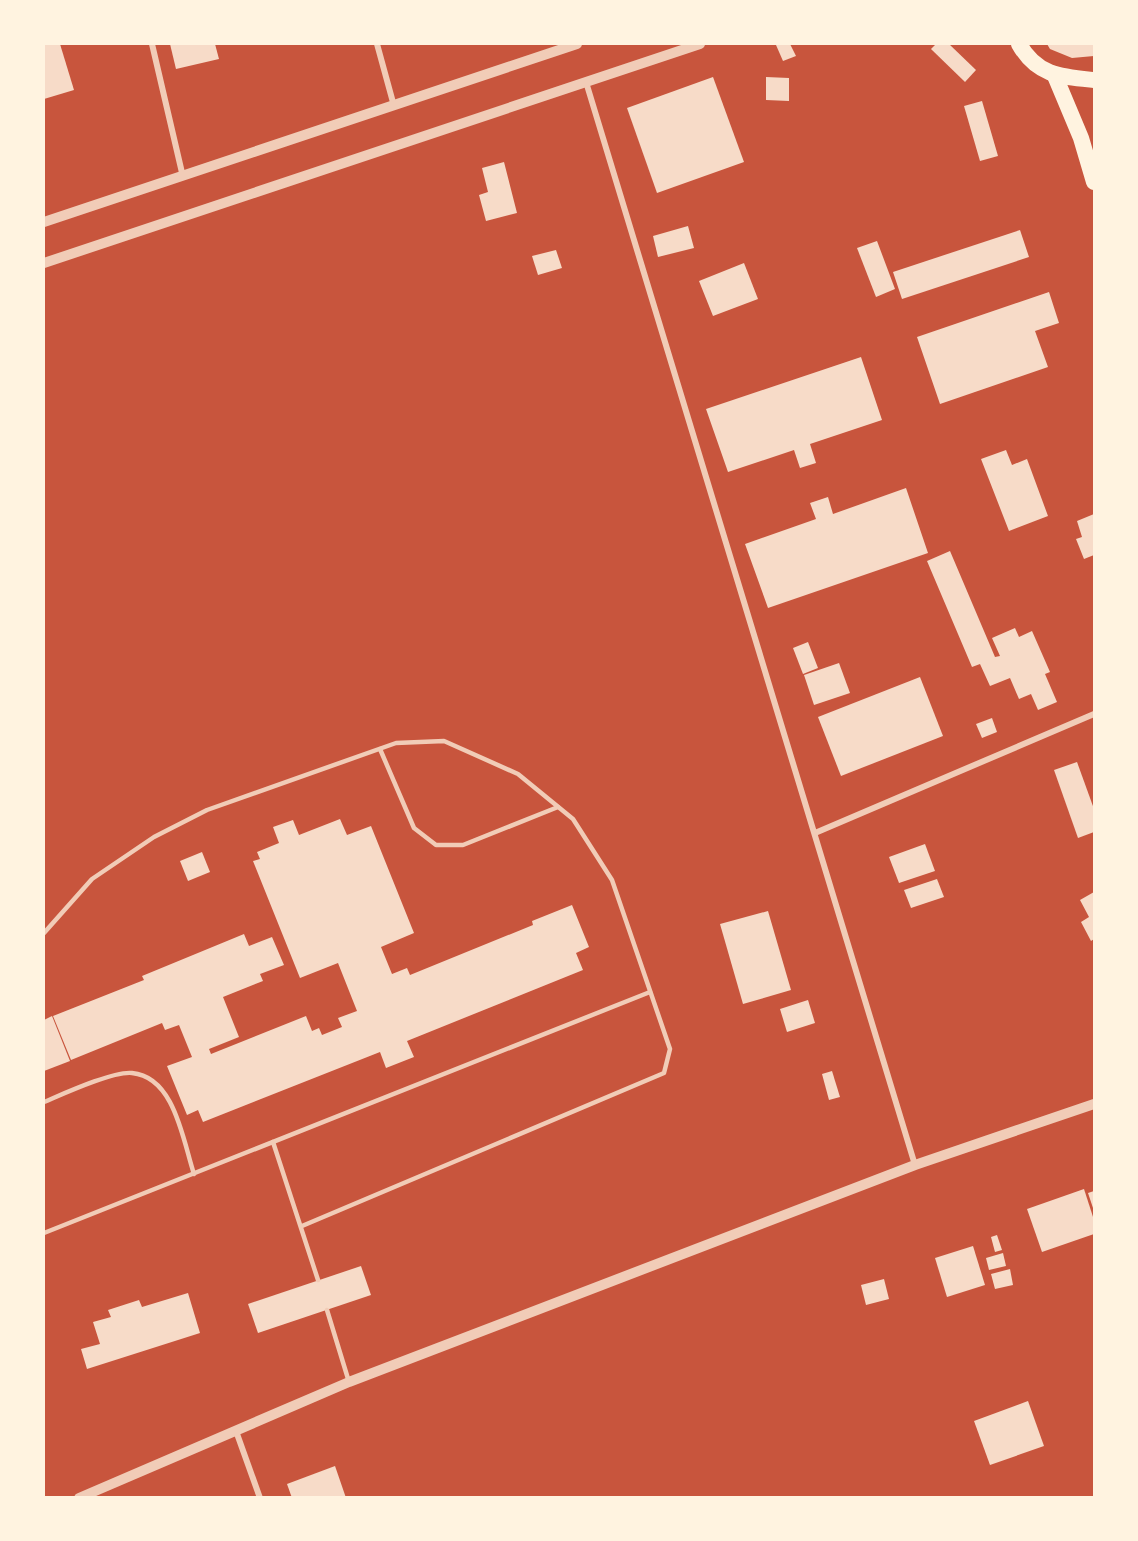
<svg xmlns="http://www.w3.org/2000/svg" width="1138" height="1541" font-family="'DejaVu Sans',sans-serif">
  <rect width="100%" height="100%" fill="#c8553d"/>
  <!-- building -->
  <g fill="#f7dbc8">
    <path d="M44 44H60L74 90 44 99Z"/>
    <path d="M170 44H215L219 59 176 69Z"/>
    <path d="M781 44H790L796 56 783 61 776 45Z"/>
    <path d="M936 44H949L976 70 965 82 931 49Z"/>
    <path d="M1047 44H1094V56L1072 58 1050 49Z"/>
    <path d="M713 77 744 162 657 193 627 108Z"/>
    <path d="M766 77 789 78V101L766 100Z"/>
    <path d="M982 101 998 156 980 161 964 106Z"/>
    <path d="M504 162 517 213 486 221 479 195 488 192 482 168Z"/>
    <path d="M688 226 694 248 658 257 653 236Z"/>
    <path d="M1020 230 1029 257 902 299 893 272Z"/>
    <path d="M877 241 895 289 876 297 857 248Z"/>
    <path d="M556 250 562 268 538 275 532 256Z"/>
    <path d="M744 263 758 299 713 316 699 281Z"/>
    <path d="M1049 292 1059 323 1035 331 1048 367 940 404 917 337Z"/>
    <path d="M861 357 882 420 810 444 816 463 800 468 794 450 728 472 706 409Z"/>
    <path d="M1006 450 1012 465 1027 459 1048 516 1009 531 981 459Z"/>
    <path d="M906 488 928 553 768 608 745 544 816 519 810 503 828 497 833 514Z"/>
    <path d="M1094 514V555L1084 559 1076 539 1082 537 1077 521Z"/>
    <path d="M950 551 995 657 1000 656 992 638 1015 628 1019 637 1032 631 1050 672 1045 674 1057 702 1038 710 1031 694 1019 699 1010 678 990 686 980 664 972 667 927 561Z"/>
    <path d="M808 642 818 668 803 674 793 648Z"/>
    <path d="M839 663 850 693 814 705 804 675Z"/>
    <path d="M920 677 943 736 841 776 818 717Z"/>
    <path d="M992 718 997 732 982 738 976 724Z"/>
    <path d="M1077 762 1094 809V832L1078 838 1054 770Z"/>
    <path d="M340 819 347 835 371 826 414 933 381 947 392 974 407 968 410 975 533 925 532 921 572 905 589 947 576 953 583 970 407 1041 414 1057 386 1068 380 1052 203 1122 198 1110 187 1115 167 1066 192 1057 179 1025 165 1030 162 1023 71 1060 53 1016 144 980 142 976 244 934 249 946 272 937 284 965 260 974 263 981 223 997 239 1037 209 1049 211 1054 306 1016 312 1031 319 1028 322 1035 342 1027 338 1018 357 1011 338 963 300 978 253 861 260 859 257 852 279 843 273 827 293 820 299 835Z"/>
    <path d="M925 844 935 871 899 883 889 857Z"/>
    <path d="M202 852 210 872 188 881 180 861Z"/>
    <path d="M937 879 944 897 911 908 904 890Z"/>
    <path d="M1094 892V939L1091 941 1081 922 1089 917 1080 900Z"/>
    <path d="M768 911 791 990 743 1004 720 924Z"/>
    <path d="M808 1000 815 1023 787 1032 780 1009Z"/>
    <path d="M52 1016 70 1061 44 1071V1020Z"/>
    <path d="M832 1071 840 1097 829 1100 822 1074Z"/>
    <path d="M1084 1189 1094 1220V1234L1042 1252 1027 1209Z"/>
    <path d="M1094 1191V1211L1088 1193Z"/>
    <path d="M997 1235 1002 1250 995 1252 991 1237Z"/>
    <path d="M973 1246 985 1285 947 1297 935 1258Z"/>
    <path d="M1003 1253 1006 1266 989 1270 986 1258Z"/>
    <path d="M361 1266 371 1295 258 1333 248 1304Z"/>
    <path d="M1010 1269 1013 1285 995 1289 991 1274Z"/>
    <path d="M884 1279 889 1299 866 1305 861 1285Z"/>
    <path d="M188 1293 200 1333 87 1369 81 1349 100 1344 93 1322 111 1317 108 1310 139 1300 142 1307Z"/>
    <path d="M1028 1401 1044 1446 990 1465 974 1421Z"/>
    <path d="M335 1466 346 1498H292L287 1484Z"/>
  </g>
  <g fill="none" stroke-linecap="round" stroke-linejoin="round">
    <!-- service -->
    <g stroke="#f1ccb7" stroke-width="4.5">
      <path d="M380 749 414 828 436 845H463L558 807"/>
      <path d="M44 933 92 879 154 837 207 810 396 743 444 741 518 774 573 819 612 880 670 1049 664 1073 302 1226"/>
      <path d="M44 1102C63 1094 113 1071 132 1073 175 1077 183 1141 194 1174"/>
      <path d="M273 1142 318 1280"/>
      <path d="M44 1233 650 992"/>
      <path d="M327 1310 349 1382"/>
    </g>
    <!-- minor -->
    <g stroke="#f1ccb7" stroke-width="6">
      <path d="M152 44 183 177"/>
      <path d="M377 44 394 106"/>
      <path d="M586 82 915 1165"/>
      <path d="M815 833 1094 714"/>
      <path d="M236 1431 260 1498"/>
    </g>
    <!-- tertiary -->
    <g stroke="#f1ccb7" stroke-width="10">
      <path d="M44 222 577 44"/>
      <path d="M44 263 700 44"/>
      <path d="M79 1498 349 1382 915 1165 1094 1104"/>
    </g>
    <!-- trunk -->
    <g stroke="#fff3e0" stroke-width="16">
      <path d="M1019 44C1037 76 1062 77 1094 80"/>
      <path d="M1055 76 1081 138 1094 182"/>
    </g>
  </g>
  <!-- border -->
  <rect width="1138" height="1541" fill="none" stroke="#fff3e0" stroke-width="90"/>
</svg>
